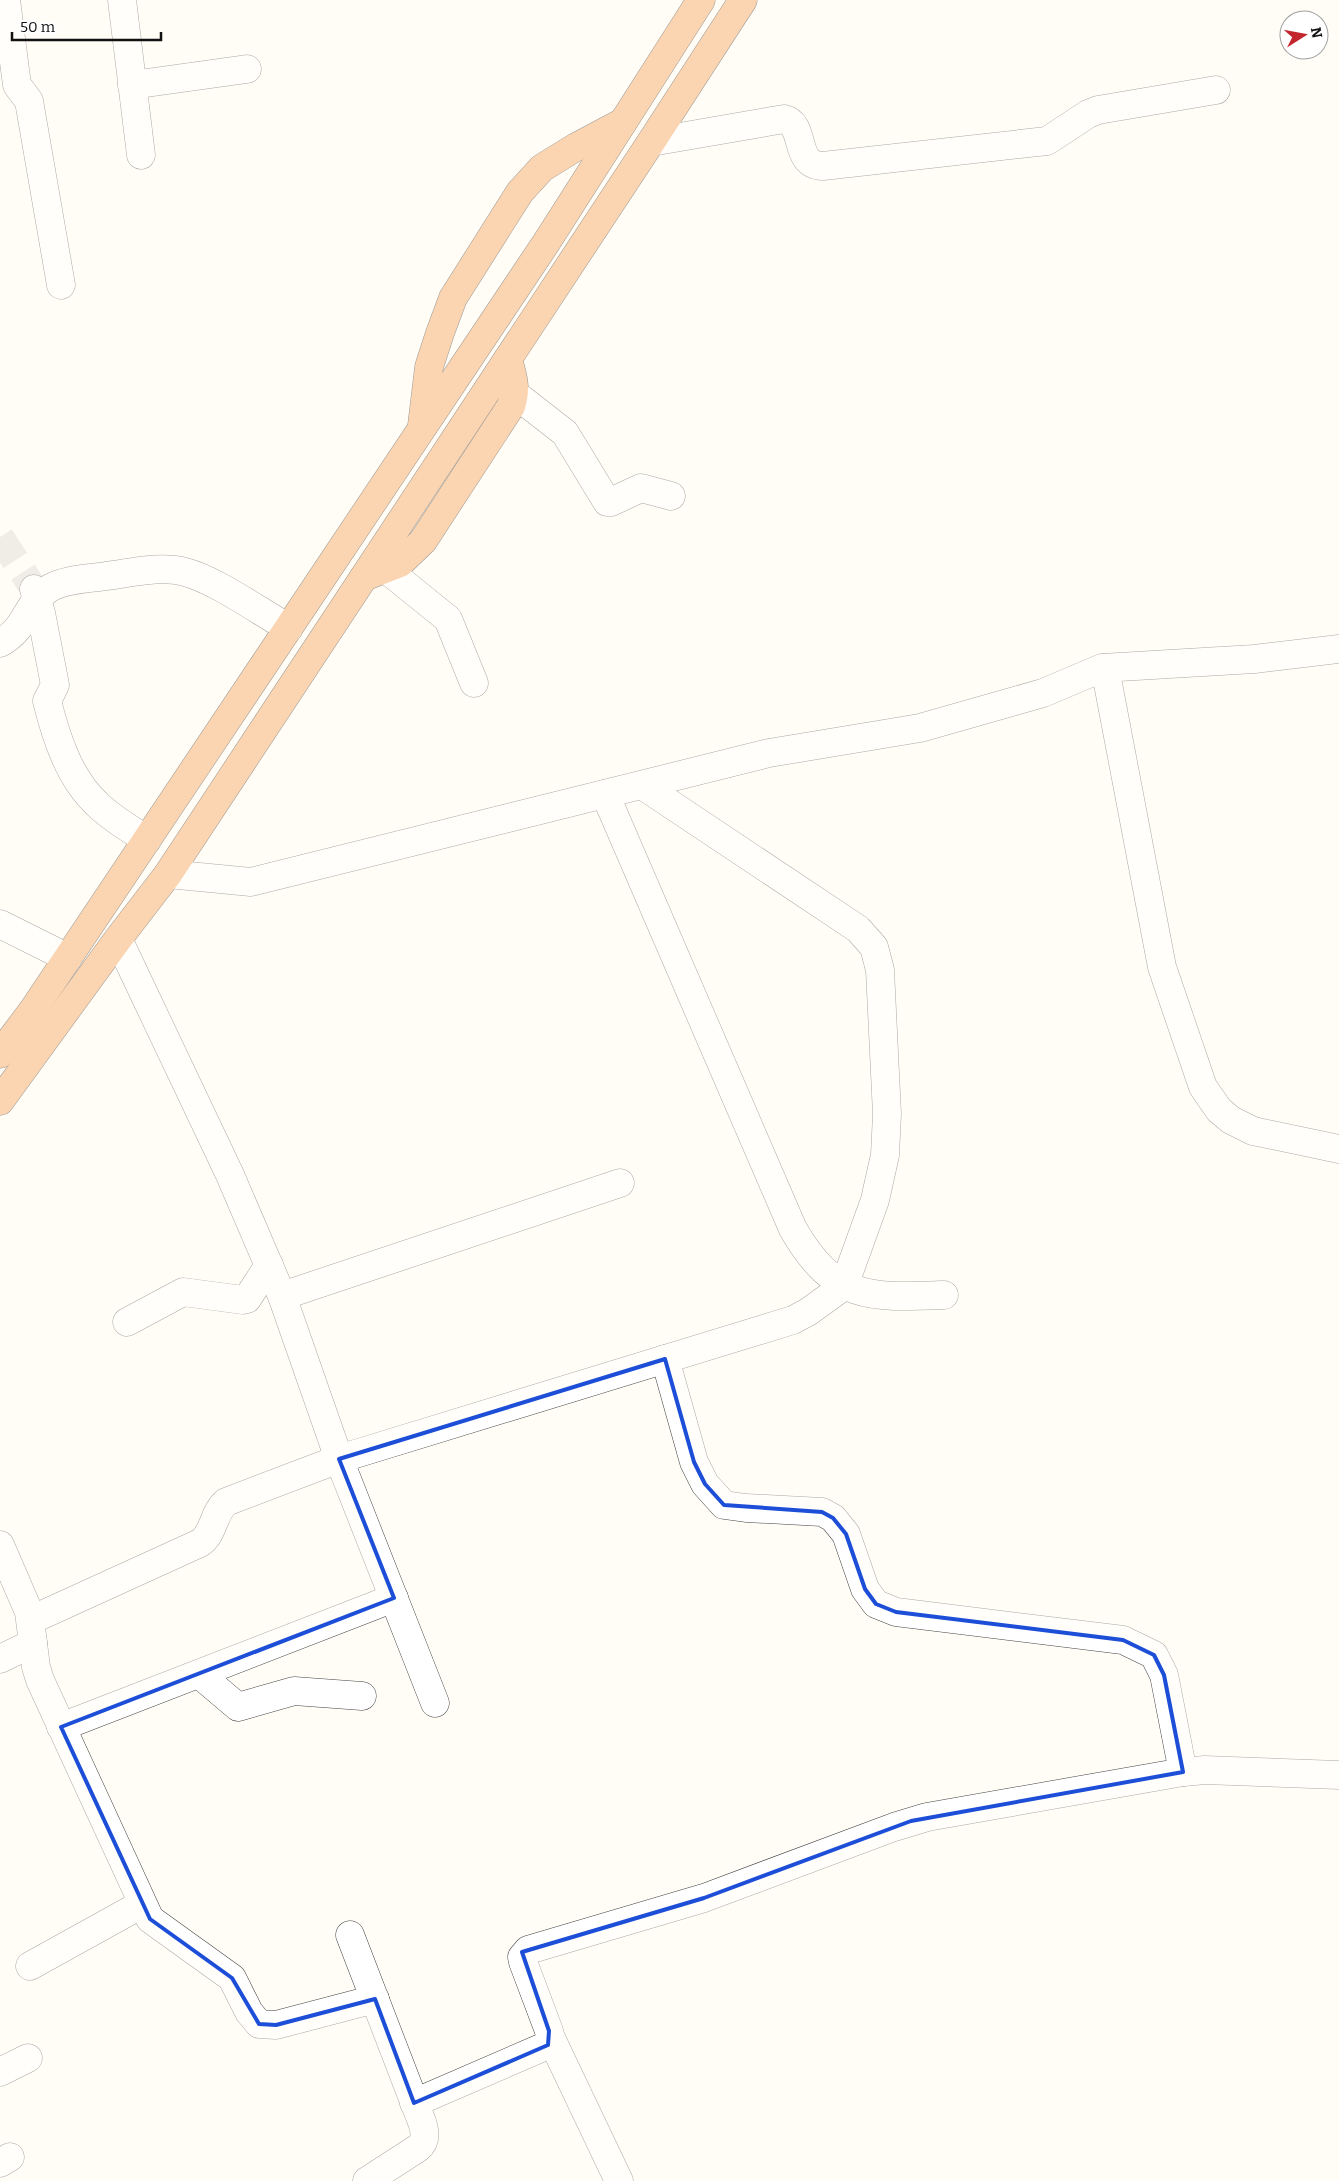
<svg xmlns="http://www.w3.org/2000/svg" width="1339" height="2181" font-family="Bitter,serif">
  <rect width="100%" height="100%" fill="#fffdf5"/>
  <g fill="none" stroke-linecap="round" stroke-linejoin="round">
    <!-- minor-tunnel -->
    <path stroke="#dbdad3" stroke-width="28" stroke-dasharray="28 14" stroke-linecap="butt" d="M0 537 34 589"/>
    <!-- minor casing -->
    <g stroke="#444" stroke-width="29">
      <g id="minor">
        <path d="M6 0 17 85 29 101 61 285"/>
        <path d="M122 0 141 155"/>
        <path d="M132 85 247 69"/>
        <path d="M651 142 784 119C807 124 792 165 823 166L1047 141 1088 114 1098 110 1216 90"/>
        <path d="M515 394 565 433 607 502H611L641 488 671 496"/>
        <path d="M386 569 448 619 474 683"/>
        <path d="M34 589 41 613 55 685 47 701C56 737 69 778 97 804 111 818 130 829 147 840"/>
        <path d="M0 643C28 628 26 602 50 588 66 579 88 579 106 576 131 573 160 565 185 572 216 580 260 612 289 628"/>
        <path d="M1105 668 1162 967 1203 1087 1219 1110 1231 1120 1253 1131 1339 1149"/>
        <path d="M605 794 793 1229C834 1300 869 1298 944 1295"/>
        <path d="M168 874 251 882 769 753 920 728 1043 693 1102 668 1254 659 1339 649"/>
        <path d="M0 924 68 958"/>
        <path d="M118 939 230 1175 282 1296 339 1459 435 1703"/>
        <path d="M282 1296 620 1183"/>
        <path d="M127 1322 183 1292 243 1300 247 1299 269 1265"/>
        <path d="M665 1359 694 1462 705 1484 724 1505 746 1508 822 1512 833 1518 846 1534 865 1589 876 1604 896 1612 1123 1640 1154 1655 1164 1675 1183 1772"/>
        <path d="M0 1545 29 1612 36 1667 40 1680 150 1919 232 1978 249 2012 259 2024 276 2025 375 1999"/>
        <path d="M31 1620 200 1543C214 1534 213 1513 226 1502L339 1459 793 1320 808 1312 844 1286 875 1200 885 1155 887 1114 880 970 874 947 858 929 642 785"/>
        <path d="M0 1659 33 1643"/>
        <path d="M199 1674 238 1707 294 1691 362 1696"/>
        <path d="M61 1727 394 1598"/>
        <path d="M350 1935 422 2122C425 2131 427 2141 418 2148L367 2181"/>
        <path d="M30 1966 142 1904"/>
        <path d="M550 2036 619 2181"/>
        <path d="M0 2072 28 2058"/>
        <path d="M414 2103 548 2045 551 2041 549 2031 523 1962 522 1957 528 1950 704 1898 894 1827 927 1817 1183 1772 1205 1770 1339 1775"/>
        <path d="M0 2163 10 2157"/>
      </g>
    </g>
    <!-- highway casing -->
    <g stroke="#222" stroke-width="29">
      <g id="highway">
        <path d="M422 425 429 367 440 333 453 298 520 192 542 168 576 147 623 122"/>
        <path d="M364 577 400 563 423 541 511 406C517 388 513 377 508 359"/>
        <path d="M0 1054 33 1010 546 243 701 0"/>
        <path d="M0 1101 118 939 168 874 651 142 743 0"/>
      </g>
    </g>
    <!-- minor -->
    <use href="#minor" stroke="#fff" stroke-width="28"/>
    <!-- highway -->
    <use href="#highway" stroke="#f5a25d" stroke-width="28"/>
  </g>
  <!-- marked area -->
  <path d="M0 0H1339V2181H0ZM665 1359 694 1462 705 1484 724 1505 822 1512 833 1518 846 1534 865 1589 876 1604 896 1612 1123 1640 1154 1655 1164 1675 1183 1772 911 1821 704 1898 522 1952 549 2031 548 2045 414 2103 375 1999 276 2025 259 2024 232 1978 150 1919 61 1727 394 1598 339 1459Z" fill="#fffdf5" fill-opacity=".55" fill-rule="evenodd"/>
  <path fill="none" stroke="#1d4ed8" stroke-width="4" stroke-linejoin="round" d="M665 1359 694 1462 705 1484 724 1505 822 1512 833 1518 846 1534 865 1589 876 1604 896 1612 1123 1640 1154 1655 1164 1675 1183 1772 911 1821 704 1898 522 1952 549 2031 548 2045 414 2103 375 1999 276 2025 259 2024 232 1978 150 1919 61 1727 394 1598 339 1459Z"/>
  <!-- north arrow -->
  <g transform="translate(1304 35) rotate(79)"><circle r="24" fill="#ffffff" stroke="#a0a0a0"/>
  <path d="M0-4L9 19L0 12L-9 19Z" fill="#c4262e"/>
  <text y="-8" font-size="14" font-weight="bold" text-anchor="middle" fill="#111111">N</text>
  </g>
  <!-- scale -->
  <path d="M12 32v8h149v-8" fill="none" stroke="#111111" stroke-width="2.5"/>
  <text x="20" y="32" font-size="15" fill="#111111" stroke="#ffffff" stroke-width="4" paint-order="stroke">50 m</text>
</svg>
